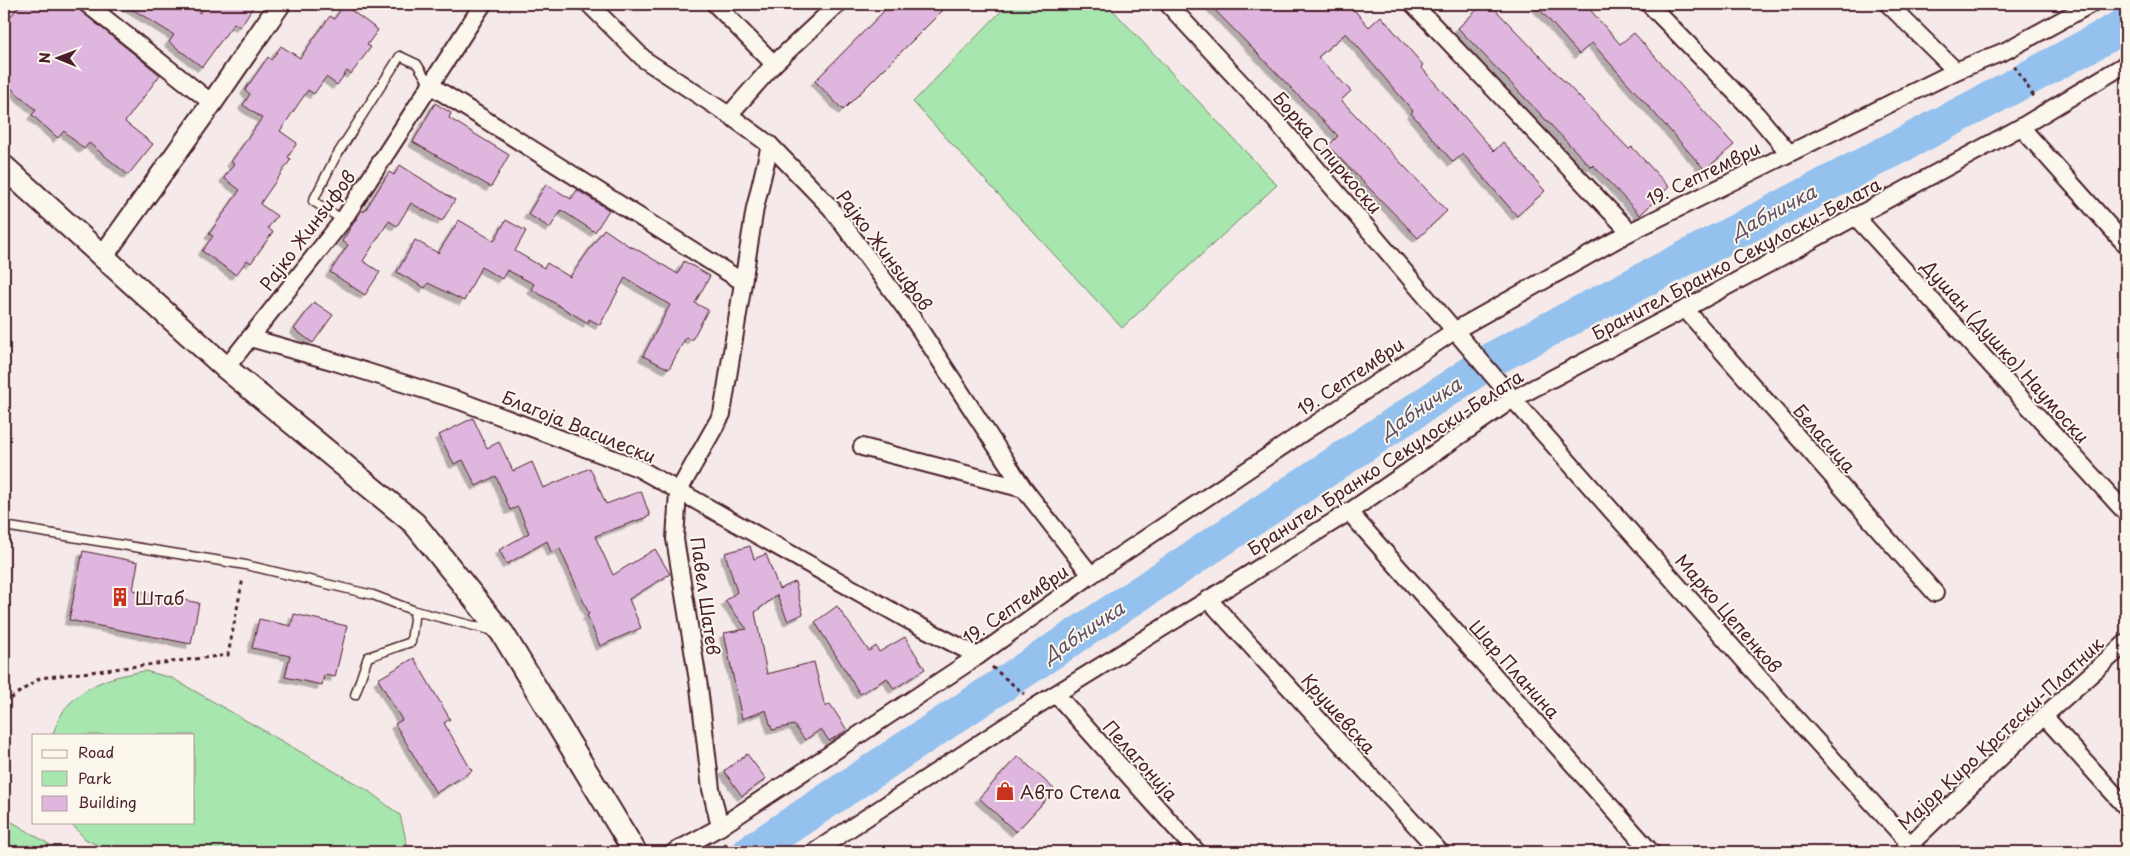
<svg xmlns="http://www.w3.org/2000/svg" width="2130" height="856" font-family="'Playpen Sans',sans-serif">
  <defs>
    <filter id="shadow"><feDropShadow dx="-4.5" dy="4.5" stdDeviation="0" flood-color="#0004"/></filter>
  </defs>
  <rect width="100%" height="100%" fill="#f5eae9"/>
  <filter id="ink" filterUnits="userSpaceOnUse"><feTurbulence type="fractalNoise" baseFrequency=".02" numOctaves="2"/><feDisplacementMap in="SourceGraphic" scale="10" xChannelSelector="R" yChannelSelector="G"/><feConvolveMatrix kernelMatrix="1 2 1 2 8 2 1 2 1" color-interpolation-filters="sRGB"/></filter>
  <g filter="url(#ink)">
    <!-- green -->
    <g fill="#a7e6ae" stroke="#78826c">
      <path d="M1008 4H1107L1277 185 1122 328 913 102Z"/>
      <path d="M145 671 172 678 367 790 400 815 409 852H111L85 839 70 822H194V735H52C56 727 59 717 64 710 85 683 114 676 145 671Z"/>
      <path d="M4 817 62 852H4Z"/>
    </g>
    <g fill="none" stroke-linecap="round" stroke-linejoin="round">
      <!-- river -->
      <path stroke="#94c1ee" stroke-width="35" d="M750 852 1496 357 1988 100 2126 25"/>
    </g>
    <!-- building -->
    <g fill="#dfb6dd" stroke="#4a1f2b" filter="url(#shadow)">
      <path d="M21 4H72L160 75 125 122 153 144 128 175 89 143 84 149 64 131 58 138 32 115 36 110 4 82V24Z"/>
      <path d="M124 4H187L200 13 206 4H255L240 27 234 23 202 67 169 42 174 35Z"/>
      <path d="M891 4H949L843 110 815 81Z"/>
      <path d="M1209 4H1349L1369 27 1381 16 1423 65 1421 67 1494 151 1503 142 1545 191 1517 216 1463 154 1453 162 1411 113 1413 111 1346 33 1318 57 1351 91 1341 100 1447 211 1418 238 1328 146 1338 136Z"/>
      <path d="M1483 4H1490L1629 149 1632 147 1669 187 1640 215 1593 165 1591 167 1458 28Z"/>
      <path d="M1535 4H1585L1620 44 1634 33 1734 145 1705 170 1592 43 1579 54Z"/>
      <path d="M344 5 378 30 367 45 371 47 351 74 347 71 337 85 326 77 314 94 308 90 280 131 297 143 288 157 291 159 260 204 277 216 268 228 273 232 251 263 247 260 236 275 202 251 213 236 209 234 240 190 224 178 234 164 231 162 262 118 243 105 250 94 245 90 268 57 271 60 281 46 300 58 330 16 334 19Z"/>
      <path d="M435 103 451 113 449 118 509 155 491 187 413 142Z"/>
      <path d="M400 165 455 200 442 221 411 203 397 226 389 221 363 261 380 272 365 295 330 272 348 245 342 241 362 210 364 212 389 172 394 175Z"/>
      <path d="M546 184 571 199 577 190 609 210 595 232 561 210 550 228 528 214Z"/>
      <path d="M459 220 494 241 506 220 526 231 515 251 544 268 547 263 570 277 604 229 632 248 633 247 678 274 684 261 710 276 695 303 708 310 692 340 686 337 669 369 643 356 670 305 625 278 600 325 589 319 588 323 531 289 534 284 507 270 502 279 481 267 464 301 428 283 425 288 397 272 415 240 438 253Z"/>
      <path d="M314 302 333 315 313 343 294 329Z"/>
      <path d="M473 418 487 448 499 442 513 471 532 462 543 488 590 468 606 504 641 491 650 516 595 536 613 575 655 549 670 574 629 599 641 628 600 646 587 615 589 614 560 549 551 552 547 541 507 564 499 550 529 533 518 507 510 510 496 476 476 486 463 460 454 464 439 435Z"/>
      <path d="M750 546 754 559 766 554 779 589 795 582 803 614 788 621 777 595 755 612 767 674 814 662 825 707 830 704 847 730 829 741 821 729 805 740 794 725 772 730 766 710 742 719 724 633 747 629 725 601 737 592 725 553Z"/>
      <path d="M83 551 138 562 133 590 199 603 191 644 69 620Z"/>
      <path d="M837 606 869 651 876 646 879 652 905 637 925 669 894 689 887 678 860 694 815 622Z"/>
      <path d="M294 614 347 626 335 677 324 675 322 685 285 677 290 656 252 648 259 619 291 626Z"/>
      <path d="M414 658 450 719 444 723 472 771 436 793 395 724 402 720 378 679Z"/>
      <path d="M747 754 766 779 742 796 724 771Z"/>
      <path d="M1018 756 1055 790 1016 832 979 798Z"/>
    </g>
    <g fill="none" stroke-linecap="round" stroke-linejoin="round">
      <!-- service casing -->
      <g stroke="#4a1f2b" stroke-width="11">
        <g id="service">
          <path d="M343 220 313 201 335 158 400 56 417 64 430 85"/>
          <path d="M4 526 246 565 373 595 415 611 494 631"/>
          <path d="M355 695 368 657 411 642 415 611"/>
        </g>
      </g>
      <!-- minor casing -->
      <g stroke="#4a1f2b" stroke-width="20">
        <g id="minor">
          <path d="M87 4 212 103"/>
          <path d="M589 4 645 60 729 115 770 145 831 208 913 319 1024 489 1091 575"/>
          <path d="M715 4 774 64"/>
          <path d="M1168 4 1276 121 1513 399 1780 701 1917 852"/>
          <path d="M1413 4 1630 232"/>
          <path d="M1649 4 1757 115 1789 153"/>
          <path d="M1888 4 1956 71"/>
          <path d="M430 85 743 282"/>
          <path d="M729 115 774 64 838 4"/>
          <path d="M2021 127 2126 245"/>
          <path d="M1855 216 2126 513"/>
          <path d="M1685 309 1935 593"/>
          <path d="M250 338 332 361 460 401 638 468 908 620 978 656"/>
          <path d="M226 368 343 220 483 4"/>
          <path d="M862 447 1024 489"/>
          <path d="M1349 512 1651 852"/>
          <path d="M1209 600 1440 852"/>
          <path d="M1056 694 1197 852"/>
          <path d="M2044 716 2126 807"/>
          <path d="M720 827 711 789 699 687 675 539 678 492 722 414 755 208 770 145"/>
          <path d="M674 852 720 827 978 656 1091 575 1454 331 1630 232 1956 71 2005 51 2091 4"/>
          <path d="M814 852 1038 705 1349 512 1513 399 1685 309 2021 127 2126 64"/>
          <path d="M1902 852 2044 716 2126 643"/>
        </g>
      </g>
      <!-- tertiary casing -->
      <g stroke="#4a1f2b" stroke-width="24">
        <path id="tertiary" d="M103 256 212 103 280 4"/>
      </g>
      <!-- secondary casing -->
      <g stroke="#4a1f2b" stroke-width="26">
        <path id="secondary" d="M4 167 226 368 414 523 503 634 635 852"/>
      </g>
      <!-- path -->
      <g stroke="#4a1f2b" stroke-width="3" stroke-dasharray="4 4" stroke-linecap="butt">
        <path d="M2014 66 2035 98"/>
        <path d="M992 667 1024 694"/>
        <path d="M4 703 40 678 228 655 243 578"/>
        <path d="M725 843 728 852"/>
      </g>
      <!-- service -->
      <use href="#service" stroke="#fbf7ec" stroke-width="8"/>
      <!-- minor -->
      <use href="#minor" stroke="#fbf7ec" stroke-width="16"/>
      <!-- tertiary -->
      <use href="#tertiary" stroke="#fbf7ec" stroke-width="20"/>
      <!-- secondary -->
      <use href="#secondary" stroke="#fbf7ec" stroke-width="22"/>
    </g>
  </g>
  <!-- icons -->
  <defs>
    <g id="building-bare" transform="scale(1.5)"><path d="M-4-6H4V6H1V3H-1V6H-4ZM-2.5-4.3h1.7v1.8h-1.7ZM.8-4.3h1.7v1.8H.8ZM-2.5-1h1.7V.8h-1.7ZM.8-1h1.7V.8H.8Z" fill="#c8321e" stroke="#fbf7ec" stroke-width="2.5" paint-order="stroke"/></g>
    <g id="shop-bare" transform="scale(1.5)"><path d="M-5-2.5h2.3a2.7 3.5 0 0 1 5.4 0H5L5.5 6h-11ZM-1.5-2.5h3a1.5 2.3 0 0 0-3 0Z" fill="#c8321e" stroke="#fbf7ec" stroke-width="2.5" paint-order="stroke"/></g>
  </defs>
  <g fill-rule="evenodd">
    <use href="#building-bare" x="120" y="597"/>
    <use href="#shop-bare" x="1005" y="791"/>
  </g>
  <g text-anchor="middle" dominant-baseline="central" stroke-width="4" stroke-linejoin="round" paint-order="stroke">
    <!-- street labels -->
    <g font-size="18" fill="#4a1f2b" stroke="#fbf7ec">
      <text transform="translate(1328 152) rotate(49)">Борка Спиркоски</text>
      <text transform="translate(1703 173) rotate(-26)">19. Септември</text>
      <text transform="translate(307 230) rotate(-53)">Рајко Жинѕифов</text>
      <text transform="translate(885 250) rotate(53)">Рајко Жинѕифов</text>
      <text transform="translate(1736 258) rotate(-28)">Бранител Бранко Секулоски-Белата</text>
      <text transform="translate(2006 351) rotate(48)">Душан (Душко) Наумоски</text>
      <text transform="translate(1350 376) rotate(-34)">19. Септември</text>
      <text transform="translate(579 426) rotate(22)">Благоја Василески</text>
      <text transform="translate(1825 438) rotate(49)">Беласица</text>
      <text transform="translate(1385 462) rotate(-33)">Бранител Бранко Секулоски-Белата</text>
      <text transform="translate(706 596) rotate(82)">Павел Шатев</text>
      <text transform="translate(1015 604) rotate(-35)">19. Септември</text>
      <text transform="translate(1729 613) rotate(49)">Марко Цепенков</text>
      <text transform="translate(1515 669) rotate(48)">Шар Планина</text>
      <text transform="translate(1339 713) rotate(48)">Крушевска</text>
      <text transform="translate(2000 733) rotate(-43)">Мајор Киро Крстески-Платник</text>
      <text transform="translate(1141 760) rotate(48)">Пелагонија</text>
    </g>
    <!-- poi labels -->
    <g font-size="18" fill="#4a1f2b" stroke="#fbf7ec" text-anchor="start">
      <text x="135" y="597">Штаб</text>
      <text x="1020" y="791">Авто Стела</text>
    </g>
    <!-- water labels -->
    <g font-size="19" font-style="italic" fill="#605066" stroke="#fbf7ec">
      <text transform="translate(1773 211) rotate(-28)">Дабничка</text>
      <text transform="translate(1420 407) rotate(-34)">Дабничка</text>
      <text transform="translate(1083 631) rotate(-34)">Дабничка</text>
    </g>
  </g>
  <!-- margin -->
  <rect width="2130" height="856" fill="none" stroke="#fbf7ec" stroke-width="20"/>
  <rect x="10" y="10" width="2110" height="836" fill="none" stroke="#4a1f2b" stroke-width="2" filter="url(#ink)"/>
  <!-- legend -->
  <rect x="32" y="734" width="162" height="90" fill="#fbf7ec" stroke="#b4a19f"/>
  <rect x="42" y="750" width="25" height="8" fill="#fbf7ec" stroke="#b4a19f"/>
  <text x="78" y="758" font-size="15" fill="#4a1f2b">Road</text>
  <rect x="42" y="771" width="25" height="15" fill="#a7e6ae" stroke="#b4a19f"/>
  <text x="78" y="784" font-size="15" fill="#4a1f2b">Park</text>
  <rect x="42" y="796" width="25" height="15" fill="#dfb6dd" stroke="#b4a19f"/>
  <text x="78" y="808" font-size="15" fill="#4a1f2b">Building</text>
  <!-- north arrow -->
  <g transform="translate(58 58) rotate(271)" stroke="#fbf7ec" stroke-width="4" paint-order="stroke">
  <path d="M0-4L9 19L0 12L-9 19Z" fill="#4a1f2b"/>
  <text y="-8" font-size="14" font-weight="bold" text-anchor="middle" fill="#4a1f2b">N</text>
  </g>
</svg>
